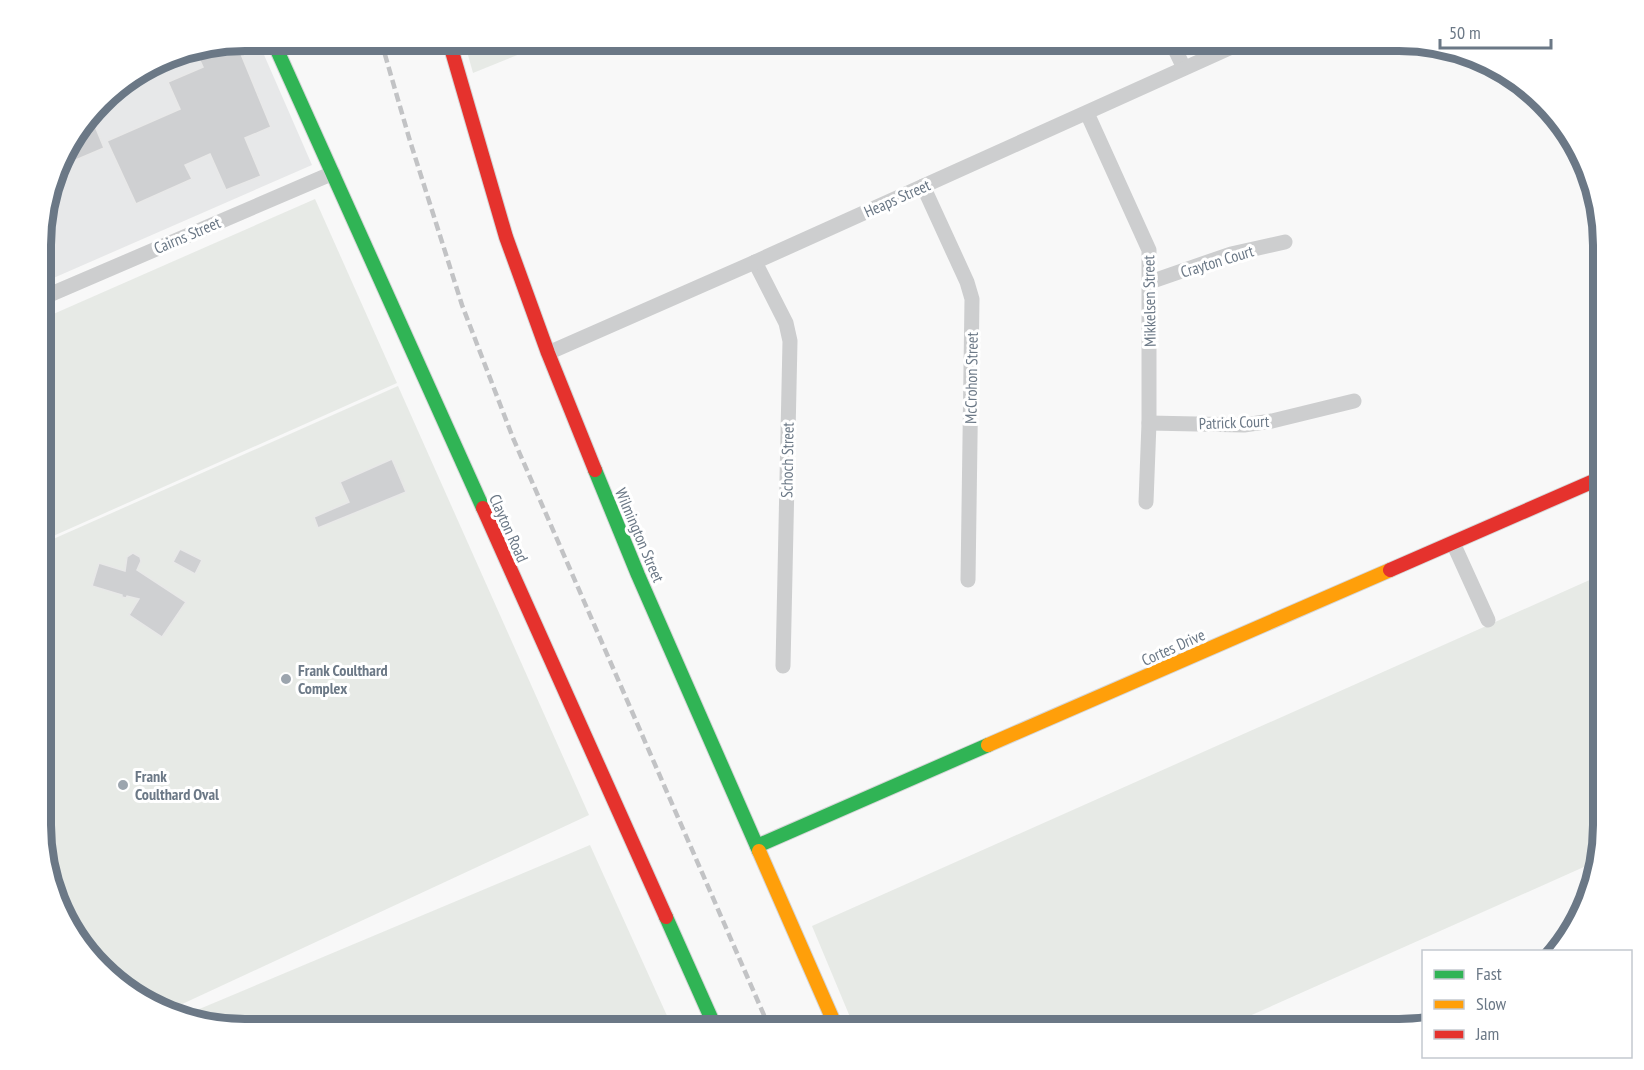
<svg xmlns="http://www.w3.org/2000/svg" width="1644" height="1070" font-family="'PT Sans Narrow',sans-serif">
  <rect width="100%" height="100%" fill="#f8f8f8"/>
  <!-- built -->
  <path fill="#e7e8e9" d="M245 41H258L312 165 42 283V218L62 154 110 91 167 56Z"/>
  <!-- green -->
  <g fill="#e7eae6">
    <path d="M464 41H552L473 73Z"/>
    <path d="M315 199 397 383 42 541V319Z"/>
    <path d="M398 386 589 815 165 1012 131 995 68 928 42 852V544Z"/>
    <path d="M1603 574V838L1595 862 1245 1018 1249 1029H855L812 926Z"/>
    <path d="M590 845 673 1029H244L178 1018Z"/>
  </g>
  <!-- building -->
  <g fill="#cfd0d2" stroke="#e8e8e8" stroke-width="1.5">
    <path d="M236 42 271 127 245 138 261 176 226 190 210 154 185 165 192 179 136 204 107 141 180 109 168 82 203 67 195 50Z"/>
    <path d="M95 126 104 148 64 165 61 158 62 154 78 133Z"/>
    <path d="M392 459 406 492 318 528 314 517 349 502 340 482Z"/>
    <path d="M180 549 202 560 195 574 173 562Z"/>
    <path d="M133 553 140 557 141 561 137 570 186 602 162 637 129 615 139 599 127 596 126 598 122 597V595L92 586 99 563 125 571 127 557Z"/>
  </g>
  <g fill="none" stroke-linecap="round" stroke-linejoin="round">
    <!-- fast casing -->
    <g stroke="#d5d6d7" stroke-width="16">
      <g id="fast">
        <path d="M273 41 483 508"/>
        <path d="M595 470 638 575 759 851"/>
        <path d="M757 846 988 745"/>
        <path d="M666 917 716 1029"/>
      </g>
    </g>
    <!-- slow casing -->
    <g stroke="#d5d6d7" stroke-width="16">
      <g id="slow">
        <path d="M988 745 1390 570"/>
        <path d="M759 851 837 1029"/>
      </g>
    </g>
    <!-- jam casing -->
    <g stroke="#d5d6d7" stroke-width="16">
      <g id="jam">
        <path d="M449 41 506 237 548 353 595 470"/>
        <path d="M483 508 666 917"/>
        <path d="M1390 570 1603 477"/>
      </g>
    </g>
    <!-- street -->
    <g stroke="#cdcecf" stroke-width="15">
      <path d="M1171 41 1184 68"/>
      <path d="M1087 113 1149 250V423L1146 502"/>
      <path d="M923 186 967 282 972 299 968 580"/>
      <path d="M755 262 786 323 790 341 783 666"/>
      <path d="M1150 282 1231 254 1285 242"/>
      <path d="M42 298 333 173"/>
      <path d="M548 353 755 262 1245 41"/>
      <path d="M1149 423 1244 425 1272 421 1354 401"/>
      <path d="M1453 543 1488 620"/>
    </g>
    <!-- fast -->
    <use href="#fast" stroke="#30b455" stroke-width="14"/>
    <!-- slow -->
    <use href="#slow" stroke="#ff9f0a" stroke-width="14"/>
    <!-- jam -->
    <use href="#jam" stroke="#e5322d" stroke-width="14"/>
    <!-- rail -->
    <path stroke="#c2c3c5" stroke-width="4.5" stroke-dasharray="9 4.5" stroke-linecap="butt" d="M381 41 410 141 462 305 513 438 770 1029"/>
  </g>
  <!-- markers -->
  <g fill="#9ca5ae" stroke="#fff" stroke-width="2">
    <circle cx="286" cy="679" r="6"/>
    <circle cx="123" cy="785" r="6"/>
  </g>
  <g text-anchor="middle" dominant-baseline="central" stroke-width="6" stroke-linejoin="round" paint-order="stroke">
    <!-- street labels -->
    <g font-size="16" fill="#6b7886" stroke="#fff">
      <text transform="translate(897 198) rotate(-24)">Heaps Street</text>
      <text transform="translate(187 235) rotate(-23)">Cairns Street</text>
      <text transform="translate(1217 261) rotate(-17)">Crayton Court</text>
      <text transform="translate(1149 301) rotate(-91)">Mikkelsen Street</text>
      <text transform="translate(971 378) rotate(-89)">McCrohon Street</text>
      <text transform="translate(1234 422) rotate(-2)">Patrick Court</text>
      <text transform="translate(787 460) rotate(-89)">Schoch Street</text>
      <text transform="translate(509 528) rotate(66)">Clayton Road</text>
      <text transform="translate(640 535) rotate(67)">Wilmington Street</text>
      <text transform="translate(1173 647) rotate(-24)">Cortes Drive</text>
    </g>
    <!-- poi labels -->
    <g font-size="16" font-weight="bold" fill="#6b7886" stroke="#fff" text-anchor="start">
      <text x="298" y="670">Frank Coulthard<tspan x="298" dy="18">Complex</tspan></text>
      <text x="135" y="776">Frank<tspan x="135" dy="18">Coulthard Oval</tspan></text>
    </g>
  </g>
  <!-- crop -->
  <path d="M0 0H1644V1070H0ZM245 51H1399A194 194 0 0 1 1593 245V825A194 194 0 0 1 1399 1019H245A194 194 0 0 1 51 825V245A194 194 0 0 1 245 51Z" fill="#fff" fill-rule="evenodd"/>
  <path fill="none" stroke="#6b7886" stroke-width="8" d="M245 51H1399A194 194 0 0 1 1593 245V825A194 194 0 0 1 1399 1019H245A194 194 0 0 1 51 825V245A194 194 0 0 1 245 51Z"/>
  <!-- legend -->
  <rect x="1422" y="950" width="210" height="108" fill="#ffffff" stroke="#c4c9cf" stroke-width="1.5"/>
  <rect x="1434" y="970" width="30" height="9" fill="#30b455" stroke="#c4c9cf" stroke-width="1.5"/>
  <text x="1476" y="980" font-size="18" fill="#6b7886">Fast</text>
  <rect x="1434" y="1000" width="30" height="9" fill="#ff9f0a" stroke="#c4c9cf" stroke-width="1.5"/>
  <text x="1476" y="1010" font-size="18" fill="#6b7886">Slow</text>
  <rect x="1434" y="1030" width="30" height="9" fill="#e5322d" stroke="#c4c9cf" stroke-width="1.5"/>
  <text x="1476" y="1040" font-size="18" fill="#6b7886">Jam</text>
  <!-- scale -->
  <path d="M1440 39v9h111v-9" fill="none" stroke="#6b7886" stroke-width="3"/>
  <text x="1449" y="39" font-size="18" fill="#6b7886" stroke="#ffffff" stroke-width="4.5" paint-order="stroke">50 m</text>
</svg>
